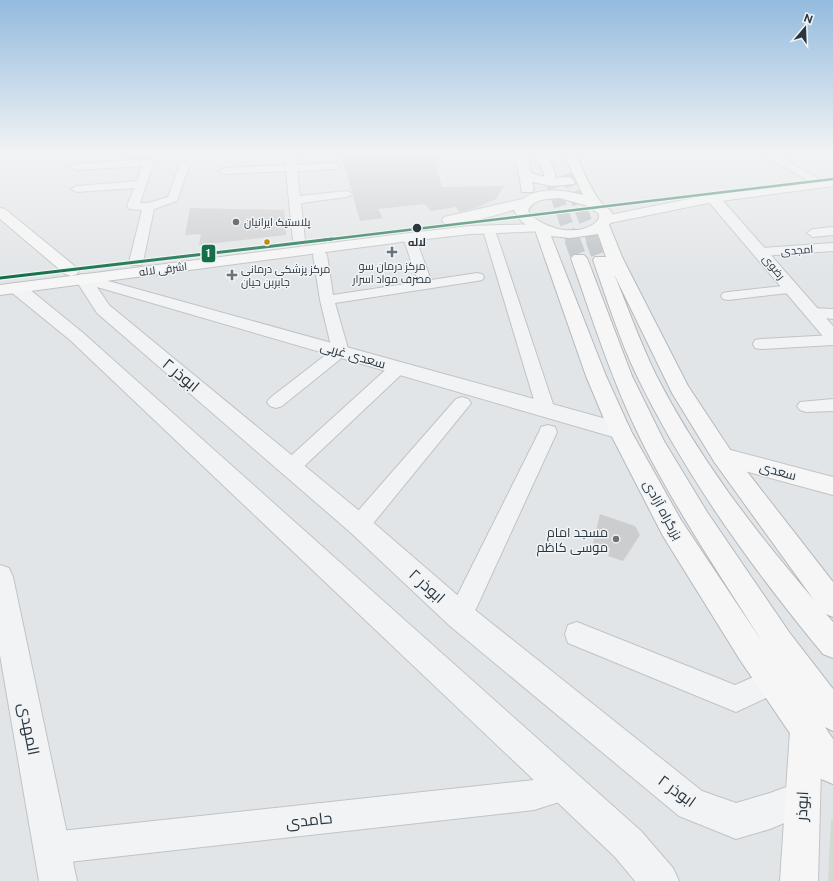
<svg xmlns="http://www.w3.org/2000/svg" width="833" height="881" font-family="'Public Sans',Cairo,sans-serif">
  <rect width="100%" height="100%" fill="#e2e5e7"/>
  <!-- green -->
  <path fill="#d4dad3" d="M831 818 833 821V881H828Z"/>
  <!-- building -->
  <g fill="#cbcdcf">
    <path d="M433 154 442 187 504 186 496 199 476 208 459 212 456 207 431 211 425 204 378 209 383 218 360 221 353 196 354 193 352 192 341 155Z"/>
    <path d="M190 208 284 210 286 235 199 245 201 234 185 235Z"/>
    <path d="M600 514 635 526 640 535 623 561 608 556 610 549 593 543Z"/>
  </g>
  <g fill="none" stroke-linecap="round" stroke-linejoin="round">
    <!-- trunk-tunnel-far1 -->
    <g stroke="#bdc2c5" stroke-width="13" stroke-dasharray="13 6" stroke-linecap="butt">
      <path d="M567 174 593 240"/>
      <path d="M550 176 572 240"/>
    </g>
    <!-- trunk-tunnel -->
    <g stroke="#bdc2c5" stroke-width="16" stroke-dasharray="16 8" stroke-linecap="butt">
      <path d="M572 239 579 258"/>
      <path d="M593 239 601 260"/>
    </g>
    <!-- minor casing -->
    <g stroke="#c1c3c5" stroke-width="2">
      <g id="minor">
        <path d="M758 152H771L828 184 826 186H818Z"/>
        <path d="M290 153 295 156 296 165 335 163 340 166 335 169 297 171 300 196 347 191 353 194 347 197 301 203 305 240 299 244 293 240 286 171 224 174 219 171 224 168 286 165 285 156Z"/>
        <path d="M149 159 154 162 140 203H148L168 197 180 164H188L189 166 177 201 154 209 143 262 141 265H131L129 262 142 210 129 209 127 206 134 188 77 192 71 189 77 186 137 181 142 166 76 170 71 167 76 164Z"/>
        <path d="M489 226 495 230 555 410 552 415 546 416 540 415 537 410 483 230Z"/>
        <path d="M833 227V235L813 237 807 233 813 229Z"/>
        <path d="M409 233 415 237 431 280 477 273 482 274 484 277 482 280 477 281 335 303 349 352 282 406 276 408 270 406 267 402 270 398 332 350 320 300 313 255 315 252H325L327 255 333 295 418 282 403 237Z"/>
        <path d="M833 243V251L761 256 756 255 754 252 756 249 761 248Z"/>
        <path d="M792 285 797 286 799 289 797 292 728 300 723 299 721 296 723 293 728 292Z"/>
        <path d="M812 308 833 309V319L807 316 804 313 807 310Z"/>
        <path d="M833 335V345L761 349 755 348 753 344 755 340 761 339Z"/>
        <path d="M398 363 404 364 406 368 404 372 298 472 291 475 284 472 281 467 284 462 392 364Z"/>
        <path d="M462 397 468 399 471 403 468 407 367 531 359 534 351 531 348 525 351 519 456 399Z"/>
        <path d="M833 399V411L806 412 800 410 797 406 800 402Z"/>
        <path d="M548 425 555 427 557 432 469 624 460 628 451 624 448 616 451 608 539 432 541 427Z"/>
        <path d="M577 622 735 685 772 669 781 673 785 682 781 691 736 712 568 643 565 634 568 625Z"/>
        <path d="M565 772 575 777 580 787 575 797 534 810 51 864 40 859 35 848 40 837 51 832 534 780Z"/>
      </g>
    </g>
    <!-- tertiary casing -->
    <g stroke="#c1c3c5" stroke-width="2">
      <g id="tertiary">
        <path d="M713 194 718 195 833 326V343L827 341 708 201 706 198 708 195Z"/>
        <path d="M83 274 628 425 631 431 628 437 620 439 97 287 109 305 368 518 470 606 702 791 736 803 770 793 803 781 815 786 820 798 815 810 770 829 736 839 679 816 450 626 350 532 97 313 75 279 77 276Z"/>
        <path d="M17 283 23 284 82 332 641 831 673 868 679 881H635L615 857 70 340 11 292 9 288 11 284Z"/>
        <path d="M0 565 9 568 13 577 77 881H39L0 655Z"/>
      </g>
    </g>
    <!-- secondary casing -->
    <g stroke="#c1c3c5" stroke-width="2">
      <g id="secondary">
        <path d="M0 208 5 209 77 268 79 271 77 274 71 276 65 274 0 219Z"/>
        <path d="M723 448 833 477V495L715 463 712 457 715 451Z"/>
        <path d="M806 715 817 720 822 731 818 881H780L790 731 795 720Z"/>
      </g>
    </g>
    <!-- primary casing -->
    <g stroke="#bfc2c4" stroke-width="2">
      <g id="primary">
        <path d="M833 178V186L713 202 605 224 600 223 598 220 600 217 605 216 713 194Z"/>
        <path d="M526 198 531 199 533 202 531 205C511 210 462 227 444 223L442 220 444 217Z"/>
        <path d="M540 224 545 225 547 228 545 231 470 234 409 241 0 295V285L409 233 470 226Z"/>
      </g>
    </g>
    <!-- trunk casing -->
    <g stroke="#b5b8bc" stroke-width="2">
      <g id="trunk">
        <path d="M515 152H527L531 173 545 177 535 152H547L556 176 555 178 569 177 575 181 574 184 552 186 532 182 534 189 532 192H522Z"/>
        <path d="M563 152H575C582 168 589 186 599 200 605 208 612 208 614 219L609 225 623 259 688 386 731 451 833 582V617L826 614 833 622V658L823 654C752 568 686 477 637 376 619 339 607 299 593 260L595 257H606L598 234 570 238 551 236 606 376 631 431 681 520 763 643C722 578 678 513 643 444 613 384 593 321 571 258L574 255H584L587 258 632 376 664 441 707 512 789 632 833 689V731L825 727 833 739V784L821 779 740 660 663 536 609 431 586 376 535 230 522 222 514 211C525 185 560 189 583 195ZM560 198 588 206 599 214V219C583 239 542 230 528 211 533 198 548 199 560 198ZM614 274 672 393 715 463 814 600C754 530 698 457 656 375 640 342 628 308 614 274Z"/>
      </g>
    </g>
    <!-- minor -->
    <use href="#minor" fill="#f1f3f4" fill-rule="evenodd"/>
    <!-- tertiary -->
    <use href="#tertiary" fill="#f1f3f4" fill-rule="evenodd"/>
    <!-- secondary -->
    <use href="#secondary" fill="#f6f6f6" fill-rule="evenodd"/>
    <!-- primary -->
    <use href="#primary" fill="#f6f6f6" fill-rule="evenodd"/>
    <!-- trunk -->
    <use href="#trunk" fill="#f6f6f6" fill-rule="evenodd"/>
    <!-- metro-1-far1 casing -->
    <g stroke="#f0f4f6" stroke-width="4.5">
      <path id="metro-1-far1" d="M324 240 833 179"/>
    </g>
    <!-- metro-1 casing -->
    <g stroke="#f0f4f6" stroke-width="5.5">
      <path id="metro-1" d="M0 278 332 239"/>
    </g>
    <!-- metro-1-far1 -->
    <use href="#metro-1-far1" stroke="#147049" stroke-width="2.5"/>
    <!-- metro-1 -->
    <use href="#metro-1" stroke="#147049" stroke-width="3"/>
  </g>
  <!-- sky -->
  <linearGradient id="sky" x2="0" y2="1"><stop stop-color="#93bbde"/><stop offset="0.55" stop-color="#f2f3f4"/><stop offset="1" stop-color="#f2f3f4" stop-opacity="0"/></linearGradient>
  <rect width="833" height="276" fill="url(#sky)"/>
  <!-- markers -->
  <g fill="#6b7379" stroke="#f0f4f6" stroke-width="1.5">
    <circle cx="236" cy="222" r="4"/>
    <path d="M390 246h4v4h4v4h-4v4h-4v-4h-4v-4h4z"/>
    <path d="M230 269h4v4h4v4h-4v4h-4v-4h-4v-4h4z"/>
    <circle cx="616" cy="539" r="4"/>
  </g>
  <circle fill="#2b353e" stroke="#f0f4f6" stroke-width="1.5" cx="417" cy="228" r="5"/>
  <circle fill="#c48a10" stroke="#f0f4f6" stroke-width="1.5" cx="267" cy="242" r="3.5"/>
  <g text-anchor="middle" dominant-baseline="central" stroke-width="3" stroke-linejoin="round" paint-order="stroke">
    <!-- far-poi labels -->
    <g font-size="11" fill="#2b353e" stroke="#f0f4f6" text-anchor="start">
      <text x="244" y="222">پلاستیک ایرانیان</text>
      <text x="392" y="266" text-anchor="middle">مرکز درمان سو<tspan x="392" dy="13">مصرف مواد اسرار</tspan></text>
      <text x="241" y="269">مرکز پزشکی درمانی<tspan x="241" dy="13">جابربن حیان</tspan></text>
    </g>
    <!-- far-stop labels -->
    <g font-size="11" font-weight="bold" fill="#2b353e" stroke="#f0f4f6">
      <text x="417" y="242">لاله</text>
    </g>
    <!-- far-street labels -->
    <g font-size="11" fill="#2b353e" stroke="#f0f4f6">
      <text transform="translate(797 250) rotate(-4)">امجدی</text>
      <text transform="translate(774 267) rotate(50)">رضوی</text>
      <text transform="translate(163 269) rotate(-7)">اشرفی لاله</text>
    </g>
    <!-- street labels -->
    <g font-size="13" fill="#2b353e" stroke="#f0f4f6">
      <text transform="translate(353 355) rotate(16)">سعدی غربی</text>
      <text transform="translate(778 471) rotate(15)">سعدی</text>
      <text transform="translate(663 510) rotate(61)">بزرگراه آزادی</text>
    </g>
    <!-- poi labels -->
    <g font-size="13" fill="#2b353e" stroke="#f0f4f6" text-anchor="end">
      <text x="608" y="532">مسجد امام<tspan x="608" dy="15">موسی کاظم</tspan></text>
    </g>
    <!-- near-street labels -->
    <g font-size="16" fill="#2b353e" stroke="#f0f4f6">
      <text transform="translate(181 375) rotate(40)">ابوذر ۲</text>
      <text transform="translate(427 586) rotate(42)">ابوذر ۲</text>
      <text transform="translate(29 729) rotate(79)">المهدی</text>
      <text transform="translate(677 791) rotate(36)">ابوذر ۲</text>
      <text transform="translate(802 806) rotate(-87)">ابوذر</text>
      <text transform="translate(309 820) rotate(-6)">حامدی</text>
    </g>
  </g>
  <rect stroke="#f0f4f6" stroke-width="1.5" x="201" y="244" width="15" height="19" rx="4" fill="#147049"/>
  <g font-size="11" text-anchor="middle" font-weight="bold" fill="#fff">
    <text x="208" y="257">1</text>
  </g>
  <!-- north arrow -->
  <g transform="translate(805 28) rotate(19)" stroke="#f0f4f6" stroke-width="3" paint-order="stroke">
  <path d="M0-3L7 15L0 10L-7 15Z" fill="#2b353e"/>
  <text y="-6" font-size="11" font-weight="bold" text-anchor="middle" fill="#2b353e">N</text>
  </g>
</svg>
